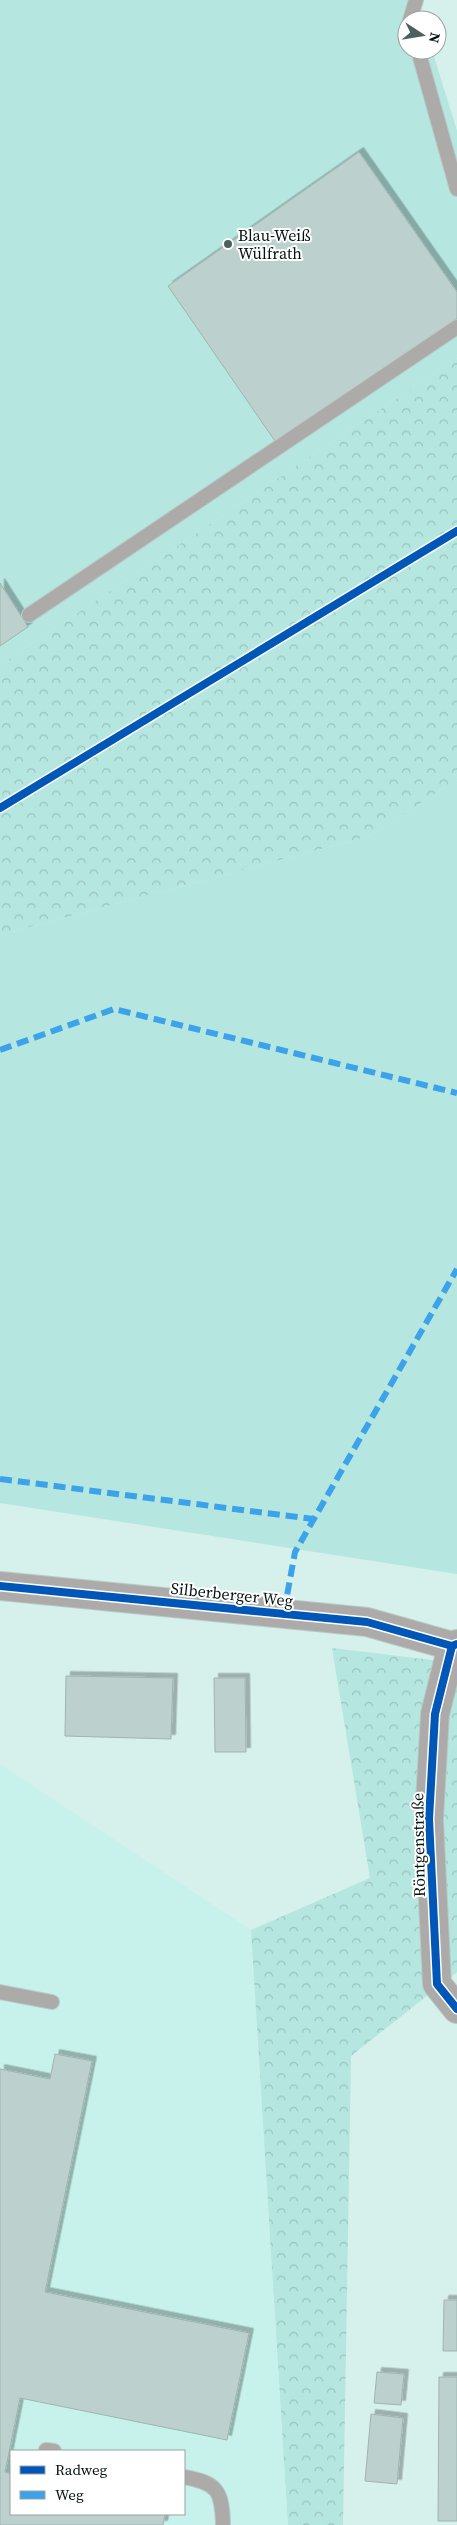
<svg xmlns="http://www.w3.org/2000/svg" width="457" height="2525" font-family="'Source Serif 4',serif">
  <defs>
    <pattern id="forest-crowns" width="20" height="18" patternUnits="userSpaceOnUse" patternTransform="scale(1.25)"><rect width="20" height="18" fill="#b5e6df"/><path d="M2 6a3 3 0 1 1 6 0M12 15a3 3 0 1 1 6 0" fill="none" stroke="#9ac4be"/></pattern>
    <filter id="shadow"><feDropShadow dx="4.5" dy="-4.5" stdDeviation="0" flood-color="#0004"/></filter>
  </defs>
  <rect width="100%" height="100%" fill="#d6f0ec"/>
  <!-- built -->
  <path fill="#c7f2eb" fill-rule="evenodd" d="M0 1764 251 1930 288 2525H0ZM11 2451H184V2514H11Z"/>
  <!-- forest -->
  <g fill="url(#forest-crowns)">
    <path d="M457 358V780L370 836 0 935V665Z"/>
    <path d="M332 1648 457 1663V1972L351 2056 343 2525H288L251 1930 370 1878Z"/>
  </g>
  <!-- garden -->
  <g fill="#b5e6df">
    <path d="M0 0H417L423 20H407V50H432L457 131V358L0 665Z"/>
    <path d="M457 780V1574L0 1503V935L370 836Z"/>
  </g>
  <!-- building -->
  <g fill="#bcd1cd" stroke="#9fb4b0" filter="url(#shadow)">
    <path d="M359 152 457 292V318L277 444 168 286Z"/>
    <path d="M0 583 28 627 0 646Z"/>
    <path d="M66 1676 173 1678 171 1739 65 1736Z"/>
    <path d="M214 1678H245L246 1752H215Z"/>
    <path d="M55 2054 92 2061 45 2292 249 2333 227 2440 20 2398 5 2472 11 2474V2514H165L163 2525H0V2069L50 2079Z"/>
    <path d="M444 2300H457V2351H443Z"/>
    <path d="M377 2372 404 2374 401 2405 374 2403Z"/>
    <path d="M439 2377H457V2521H438Z"/>
    <path d="M371 2414 403 2418 397 2484 365 2481Z"/>
  </g>
  <g fill="none" stroke-linecap="round" stroke-linejoin="round">
    <!-- service casing -->
    <g stroke="#b7cbc7" stroke-width="16">
      <g id="service">
        <path d="M410 20 416 0"/>
        <path d="M418 50 457 189"/>
        <path d="M29 615 457 327"/>
        <path d="M0 1992 52 2002"/>
        <path d="M46 2450 54 2451"/>
        <path d="M184 2477C218 2483 222 2491 223 2525"/>
      </g>
    </g>
    <!-- minor casing -->
    <g stroke="#b7cbc7" stroke-width="30">
      <g id="minor">
        <path d="M0 1586 367 1622 452 1646 457 1644"/>
        <path d="M452 1646 435 1714 429 1819 437 1984 457 2009"/>
      </g>
    </g>
    <!-- service -->
    <use href="#service" stroke="#adabaa" stroke-width="14"/>
    <!-- minor -->
    <use href="#minor" stroke="#adabaa" stroke-width="28"/>
    <!-- quiet -->
    <g stroke="#3ca2ea" stroke-width="6" stroke-dasharray="12 6" stroke-linecap="butt">
      <path d="M0 1050 114 1009 457 1093"/>
      <path d="M0 1479 313 1519"/>
      <path d="M284 1612 295 1552 457 1269"/>
    </g>
    <!-- cycleway casing -->
    <g stroke="#fff" stroke-width="11">
      <g id="cycleway">
        <path d="M0 808 457 531"/>
        <path d="M0 1586 367 1622 452 1646 457 1644"/>
        <path d="M452 1646 435 1714 429 1819 437 1984 457 2009"/>
      </g>
    </g>
    <!-- cycleway -->
    <use href="#cycleway" stroke="#0057b8" stroke-width="8"/>
  </g>
  <!-- markers -->
  <circle fill="#4d605e" stroke="#fff" stroke-width="2" cx="228" cy="244" r="5"/>
  <g text-anchor="middle" dominant-baseline="central" stroke-width="4" stroke-linejoin="round" paint-order="stroke">
    <!-- poi labels -->
    <g font-size="16" fill="#031311" stroke="#fff" text-anchor="start">
      <text x="238" y="235">Blau-Weiß<tspan x="238" dy="18">Wülfrath</tspan></text>
    </g>
    <!-- street labels -->
    <g font-size="16" fill="#031311" stroke="#fff">
      <text transform="translate(232 1594) rotate(6)">Silberberger Weg</text>
      <text transform="translate(418 1845) rotate(-91)">Röntgenstraße</text>
    </g>
  </g>
  <!-- legend -->
  <rect x="10" y="2450" width="175" height="65" fill="#ffffff" stroke="#9aa1a0"/>
  <rect x="20" y="2466" width="25" height="8" fill="#0057b8" stroke="#9aa1a0"/>
  <text x="55" y="2475" font-size="15" fill="#031311">Radweg</text>
  <rect x="20" y="2491" width="25" height="8" fill="#3ca2ea" stroke="#9aa1a0"/>
  <text x="55" y="2500" font-size="15" fill="#031311">Weg</text>
  <!-- north arrow -->
  <g transform="translate(422 35) rotate(102)"><circle r="24" fill="#ffffff" stroke="#9aa1a0"/>
  <path d="M0-4L9 19L0 12L-9 19Z" fill="#4d605e"/>
  <text y="-8" font-size="14" font-weight="bold" text-anchor="middle" fill="#031311">N</text>
  </g>
</svg>
